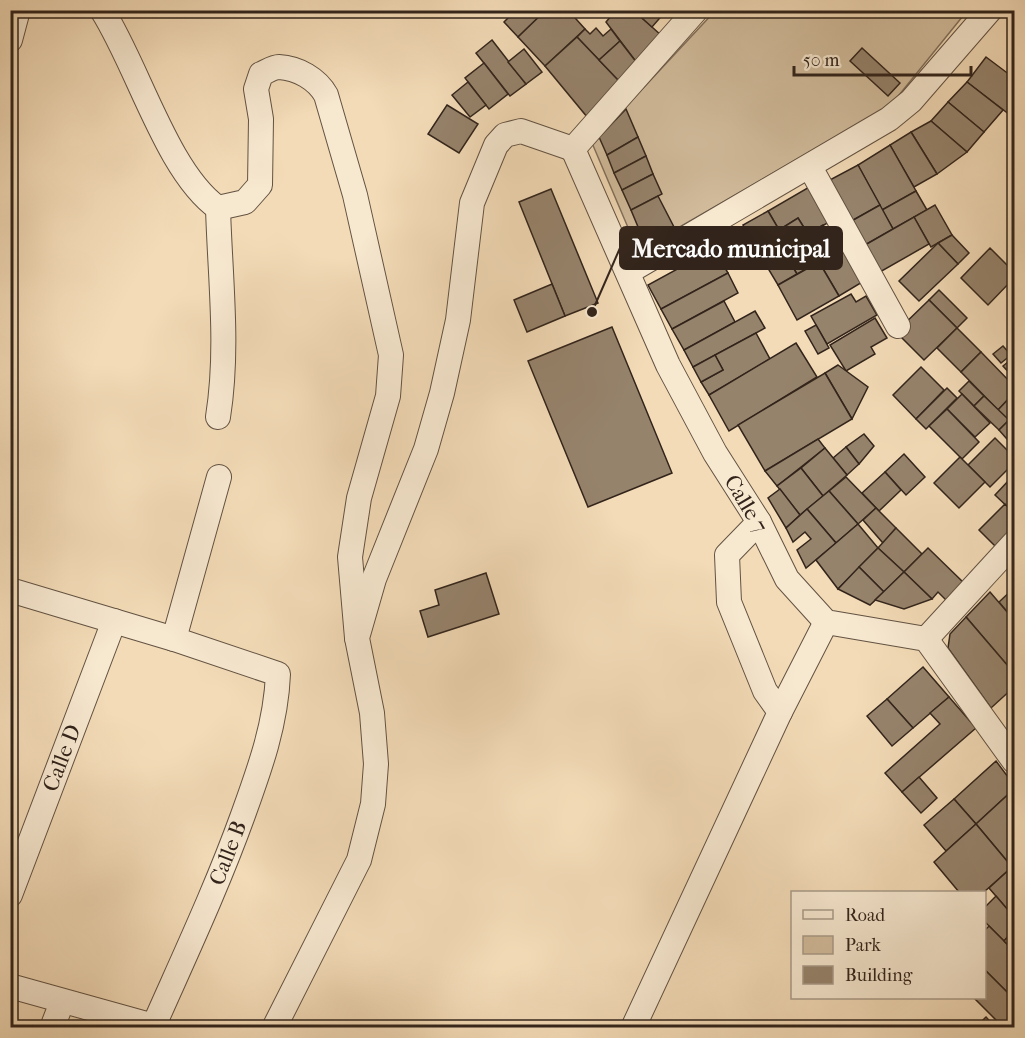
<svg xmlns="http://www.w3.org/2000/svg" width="1025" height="1038" font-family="'IM FELL French Canon',serif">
  <rect width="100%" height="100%" fill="#f3dbb7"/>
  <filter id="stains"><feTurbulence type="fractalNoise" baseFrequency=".00333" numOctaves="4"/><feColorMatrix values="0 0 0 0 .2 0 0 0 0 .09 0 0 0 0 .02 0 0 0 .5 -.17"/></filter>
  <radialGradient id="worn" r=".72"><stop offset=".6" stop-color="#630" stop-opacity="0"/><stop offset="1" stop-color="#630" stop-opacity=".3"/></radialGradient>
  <!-- green -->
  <path fill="#d2bc9c" stroke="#82705c" stroke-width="1.5" d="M715 11H967L891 105 638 251 592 143Z"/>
  <!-- building -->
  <g fill="#96836c" stroke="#32241b" stroke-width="1.5">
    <path d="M516 10H546L518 37 504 22Z"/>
    <path d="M546 10H568L585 29 545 66 518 37Z"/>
    <path d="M616 10H633L662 36 637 63 606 22Z"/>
    <path d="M633 10H663L665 12 652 27Z"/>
    <path d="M596 28 603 36 611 29 620 41 599 60 577 37 585 29 590 34Z"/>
    <path d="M577 37 620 82 588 118 545 66Z"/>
    <path d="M492 40 526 84 510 96 476 53Z"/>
    <path d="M620 41 637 63 620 82 599 60Z"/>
    <path d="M862 48 900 83 888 96 850 61Z"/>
    <path d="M524 49 542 72 526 84 508 62Z"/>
    <path d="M986 57 1014 78V118L967 82Z"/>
    <path d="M484 63 508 94 489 109 465 78Z"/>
    <path d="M468 82 486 105 470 117 452 95Z"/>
    <path d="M967 82 1003 110 984 132 948 102Z"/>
    <path d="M948 102 984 132 967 152 931 121Z"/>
    <path d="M447 105 478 124 459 153 428 134Z"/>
    <path d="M626 109 638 137 607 155 599 137Z"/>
    <path d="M931 121 967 152 937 174 911 132Z"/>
    <path d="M911 132 937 174 914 187 890 145Z"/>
    <path d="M638 137 646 156 614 173 607 155Z"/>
    <path d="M890 145 916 191 882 210 858 165Z"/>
    <path d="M646 156 653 174 622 190 614 173Z"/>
    <path d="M858 165 880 205 848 223 826 182Z"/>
    <path d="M653 174 662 194 631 210 622 190Z"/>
    <path d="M811 186 831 221 808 234 798 218 779 230 768 211Z"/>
    <path d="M551 189 598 303 565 316 519 202Z"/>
    <path d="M916 191 927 210 893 229 882 210Z"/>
    <path d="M658 196 675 229 646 246 631 210Z"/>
    <path d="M880 205 893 229 865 245 848 223Z"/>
    <path d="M935 205 952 235 931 247 914 217Z"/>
    <path d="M768 211 788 245 763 260 743 225Z"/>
    <path d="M914 217 929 244 880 272 865 245Z"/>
    <path d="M798 218 808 234 788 245 779 230Z"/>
    <path d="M823 225 838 251 817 263 802 237Z"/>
    <path d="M952 235 969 253 958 264 938 243Z"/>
    <path d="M802 237 817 263 797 274 782 249Z"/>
    <path d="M938 243 958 264 919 301 899 281Z"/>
    <path d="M844 247 864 281 839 296 819 262Z"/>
    <path d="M990 248 1014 272V278L988 305 961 278Z"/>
    <path d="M714 249 728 273 661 309 648 285Z"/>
    <path d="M782 249 797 274 778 285 763 260Z"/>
    <path d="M819 262 839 296 797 320 778 285Z"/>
    <path d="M728 273 738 293 672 329 661 309Z"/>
    <path d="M552 284 565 316 527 332 514 300Z"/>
    <path d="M939 290 967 318 957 328 929 300Z"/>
    <path d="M851 294 856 302 866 296 877 315 827 344 811 316Z"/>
    <path d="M929 300 957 328 924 360 896 332Z"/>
    <path d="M724 301 735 322 684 350 672 329Z"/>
    <path d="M755 311 765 328 693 367 684 350Z"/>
    <path d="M875 318 887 338 871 347 875 354 846 371 830 345Z"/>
    <path d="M816 325 829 348 818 354 805 331Z"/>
    <path d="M612 327 672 473 588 507 528 361Z"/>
    <path d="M957 328 981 352 961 372 937 348Z"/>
    <path d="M756 333 770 359 709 395 701 382 723 370 715 355Z"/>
    <path d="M796 343 817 377 729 431 709 395Z"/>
    <path d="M1003 346 1011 355 1001 363 993 354Z"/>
    <path d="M981 352 1014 386V393L998 410 961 372Z"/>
    <path d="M715 355 723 370 701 382 693 367Z"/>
    <path d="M1013 358 1014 376 1013 377 1003 366Z"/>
    <path d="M838 365 868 387 852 419 825 373Z"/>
    <path d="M921 367 944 390 916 419 893 395Z"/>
    <path d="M825 373 852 419 765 471 738 425Z"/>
    <path d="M969 381 984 396 974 406 959 391Z"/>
    <path d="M947 388 957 398 926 429 916 419Z"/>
    <path d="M1014 393V426L998 410Z"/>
    <path d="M962 394 990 423 975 437 947 409Z"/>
    <path d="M984 396 1009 420 999 430 974 406Z"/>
    <path d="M947 409 979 442 962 459 929 426Z"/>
    <path d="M1009 420 1014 426V447L999 430Z"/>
    <path d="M864 434 874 446 859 464 846 447Z"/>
    <path d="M995 438 1014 457V463L990 487 968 465Z"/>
    <path d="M818 439 825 448 777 486 765 471Z"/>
    <path d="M846 447 859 464 847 475 833 458Z"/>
    <path d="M825 448 847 475 823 496 801 468Z"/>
    <path d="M904 454 925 477 906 495 885 472Z"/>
    <path d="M960 457 985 482 959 508 934 483Z"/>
    <path d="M801 468 823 496 800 515 777 486Z"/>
    <path d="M885 472 901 490 879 511 862 493Z"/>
    <path d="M846 477 876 508 858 524 829 491Z"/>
    <path d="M1011 478 1014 482V513L995 495Z"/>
    <path d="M780 489 800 515 786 528 768 498Z"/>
    <path d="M829 491 858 524 836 543 807 509Z"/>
    <path d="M1005 504 1014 513V535L1000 551 979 530Z"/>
    <path d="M876 508 896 528 883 543 863 520Z"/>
    <path d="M807 509 836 543 806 568 797 550 811 539 805 532 793 542 786 528Z"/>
    <path d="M858 524 878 548 838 589 816 560Z"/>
    <path d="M896 528 922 554 904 572 878 548Z"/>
    <path d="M878 548 904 572 884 592 859 567Z"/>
    <path d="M928 548 966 585 948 602 938 592 932 599 904 572Z"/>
    <path d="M859 567 884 592 870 605 838 589Z"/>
    <path d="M904 572 932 599 904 609 875 600Z"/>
    <path d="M486 573 499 614 428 637 420 611 439 605 435 590Z"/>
    <path d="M1014 588V620L999 602Z"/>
    <path d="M990 592 1014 620V673L966 617Z"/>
    <path d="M966 617 1014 673V687L991 708 948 648 950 634Z"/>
    <path d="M923 667 949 697 913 728 887 699Z"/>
    <path d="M949 697 976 728 902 792 885 773 940 724 930 713Z"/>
    <path d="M887 699 913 728 892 746 867 716Z"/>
    <path d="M996 761 1014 785V789L976 824 954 799Z"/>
    <path d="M919 777 937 798 921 813 902 792Z"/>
    <path d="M1014 789V865L1012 867 976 824Z"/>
    <path d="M954 799 976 824 946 851 924 825Z"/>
    <path d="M976 824 1012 867 984 892H959L934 862Z"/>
    <path d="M1012 867 1014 870V917L989 888Z"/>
    <path d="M996 896 1014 917V930L1004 941 984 921V908Z"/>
    <path d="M989 926 1014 951V999L984 969V931Z"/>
    <path d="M1014 930V951L1004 941Z"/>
    <path d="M984 969 1014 999V1028H1004L974 998H984Z"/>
    <path d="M986 1017 996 1028H975Z"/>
  </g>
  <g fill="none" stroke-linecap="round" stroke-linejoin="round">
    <!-- minor casing -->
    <g stroke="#625242" stroke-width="26">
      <g id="minor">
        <path d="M102 10C138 66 167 172 218 208L245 202 260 185 261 119 256 89 261 74C266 72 273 67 279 67 298 68 317 79 326 95L355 195 391 355 388 396 359 498 350 557 357 638"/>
        <path d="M10 40 18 10"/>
        <path d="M573 149 668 365 715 453 759 522 787 579 826 622 926 639 1014 761"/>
        <path d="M573 149 696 10"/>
        <path d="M810 167 898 326"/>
        <path d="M218 208C220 278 229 348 218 417"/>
        <path d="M628 272 889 119 911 101 990 10"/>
        <path d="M759 522 727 555 729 602 765 691 780 712"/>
        <path d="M10 590 174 639 278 674C276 724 260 768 243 815 217 887 185 955 154 1025"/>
        <path d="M174 639 219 477"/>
        <path d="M926 639 1014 543"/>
        <path d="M10 895 114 621"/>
        <path d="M10 986 161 1028"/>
        <path d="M52 1028 62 1002"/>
        <path d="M274 1028 359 860 373 804 376 764 372 713 357 638 374 579 426 449 442 393 458 320 472 203 496 145 505 135 521 131 573 149"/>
        <path d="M633 1028 780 712 826 622"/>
      </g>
    </g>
    <!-- minor -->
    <use href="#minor" stroke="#f7e8d0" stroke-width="24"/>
  </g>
  <g text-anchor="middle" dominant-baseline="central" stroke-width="4.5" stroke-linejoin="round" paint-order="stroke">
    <!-- street labels -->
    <g font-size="22" fill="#32241b" stroke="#f7e8d0">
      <text transform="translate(746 504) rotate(59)">Calle 7</text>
      <text transform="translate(62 758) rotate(-69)">Calle D</text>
      <text transform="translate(228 853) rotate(-69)">Calle B</text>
    </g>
  </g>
  <!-- callouts -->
  <path fill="none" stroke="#32241b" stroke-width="2" d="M592 312L620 248"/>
  <circle fill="#32241b" stroke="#f7e8d0" stroke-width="2" cx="592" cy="312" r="6"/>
  <rect fill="#32241b" stroke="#32241b" stroke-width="2" x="620" y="227" width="222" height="42" rx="6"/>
  <g font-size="24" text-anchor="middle" font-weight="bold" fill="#fff">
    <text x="731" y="257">Mercado municipal</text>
  </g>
  <!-- margin -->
  <rect width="1025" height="1038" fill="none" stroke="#f3dbb7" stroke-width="36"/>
  <rect x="12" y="12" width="1001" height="1014" fill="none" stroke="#32241b" stroke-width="3"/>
  <rect x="18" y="18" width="989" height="1002" fill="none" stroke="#32241b" stroke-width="1.5"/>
  <!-- legend -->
  <rect x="791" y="891" width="195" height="108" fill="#f7e8d0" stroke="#a89a88" stroke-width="1.5"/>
  <rect x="803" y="910" width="30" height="9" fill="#f7e8d0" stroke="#a89a88" stroke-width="1.5"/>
  <text x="845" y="921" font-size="18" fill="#32241b">Road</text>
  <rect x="803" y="936" width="30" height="18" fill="#d2bc9c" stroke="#a89a88" stroke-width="1.5"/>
  <text x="845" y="951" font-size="18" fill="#32241b">Park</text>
  <rect x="803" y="966" width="30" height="18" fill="#96836c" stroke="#a89a88" stroke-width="1.5"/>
  <text x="845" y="981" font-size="18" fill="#32241b">Building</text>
  <!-- scale -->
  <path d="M794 66v9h177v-9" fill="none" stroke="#32241b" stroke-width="3"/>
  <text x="803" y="66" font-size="18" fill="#32241b" stroke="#f7e8d0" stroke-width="4.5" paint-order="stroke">50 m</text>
  <rect width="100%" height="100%" filter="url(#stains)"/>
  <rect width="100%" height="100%" fill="url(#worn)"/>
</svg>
